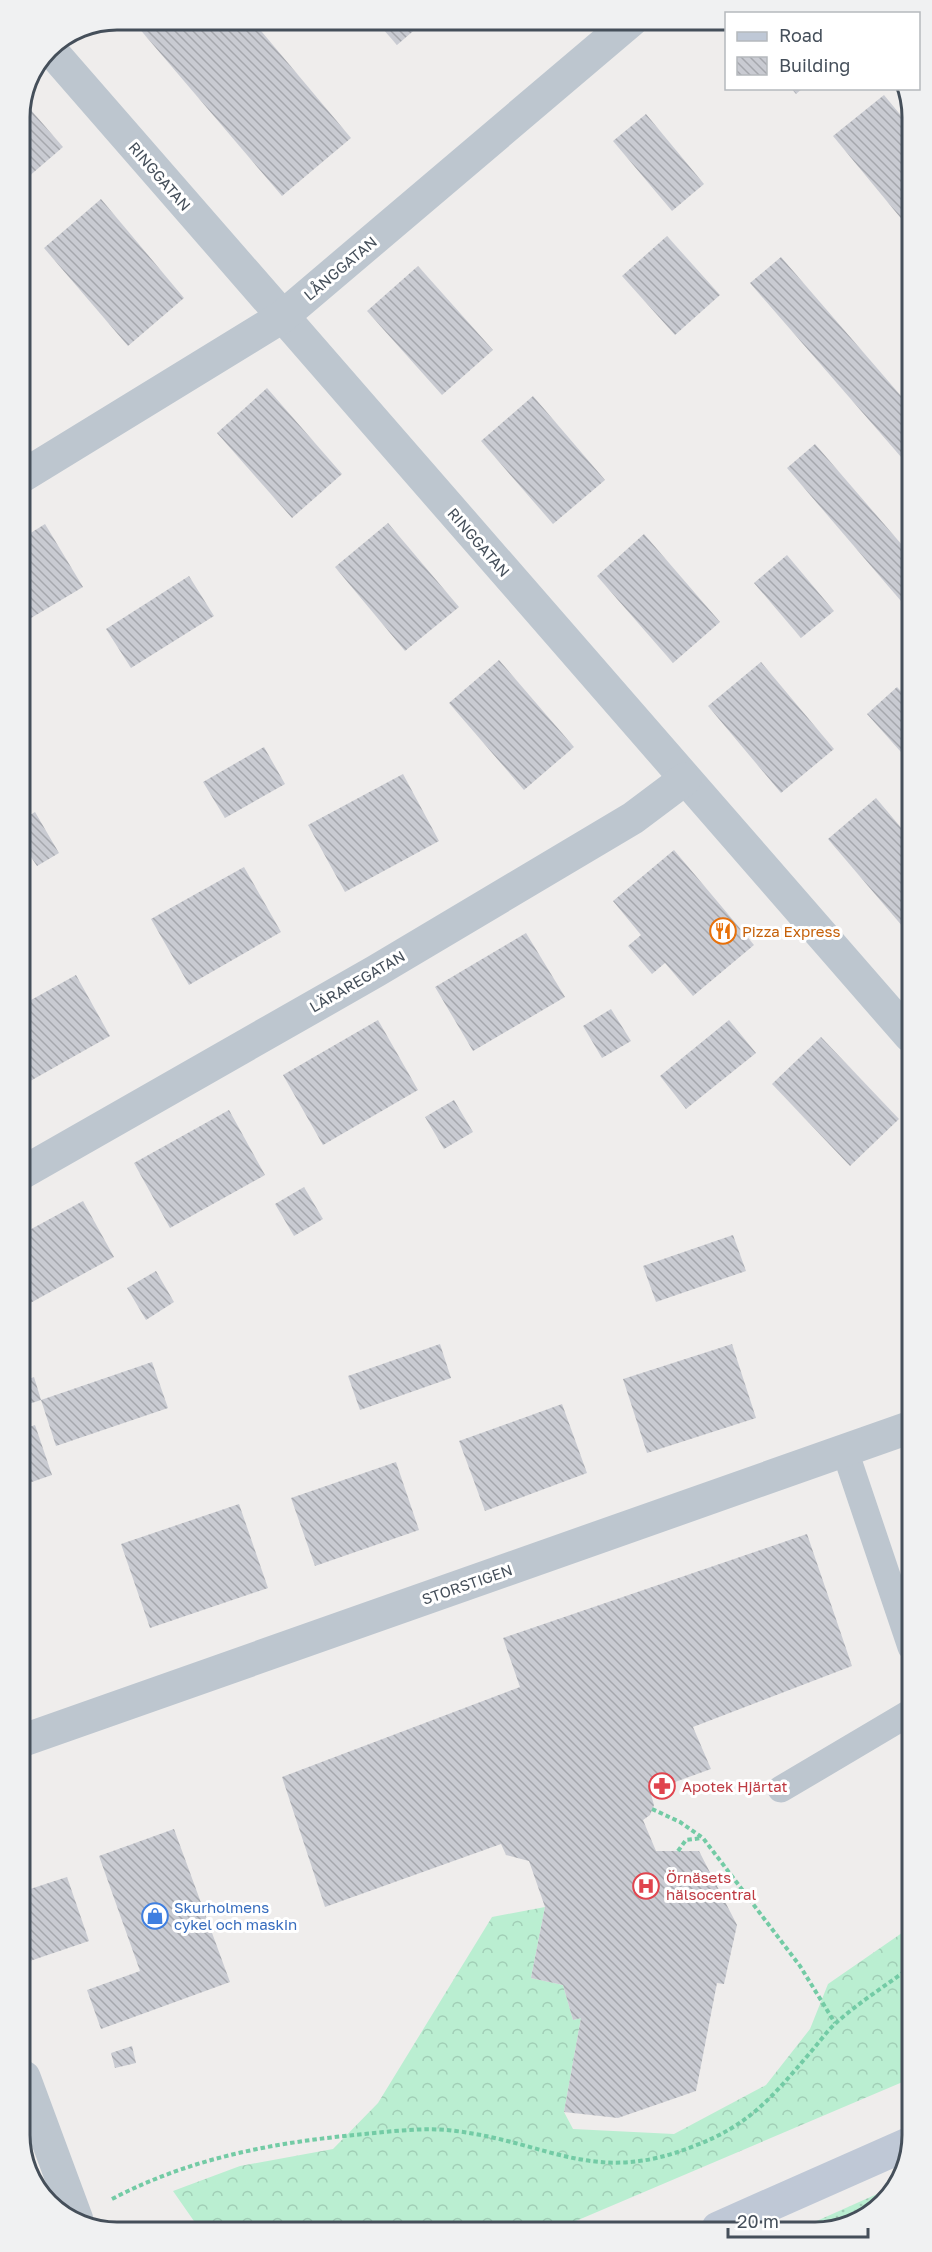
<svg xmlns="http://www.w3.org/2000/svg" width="932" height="2252" font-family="'Golos Text',sans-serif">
  <defs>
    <pattern id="grass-dots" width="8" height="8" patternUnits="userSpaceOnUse" patternTransform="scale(1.5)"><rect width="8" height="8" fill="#baeed1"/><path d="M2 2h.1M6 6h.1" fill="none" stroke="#a1ceb6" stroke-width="1.8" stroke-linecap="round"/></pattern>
    <pattern id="forest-crowns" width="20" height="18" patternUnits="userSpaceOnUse" patternTransform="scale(1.5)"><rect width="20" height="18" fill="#baeed1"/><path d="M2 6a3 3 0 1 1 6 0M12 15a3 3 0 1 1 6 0" fill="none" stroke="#a1ceb6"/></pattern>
    <pattern id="building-back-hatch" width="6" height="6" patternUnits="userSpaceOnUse" patternTransform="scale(1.5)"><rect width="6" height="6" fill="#c9cbd2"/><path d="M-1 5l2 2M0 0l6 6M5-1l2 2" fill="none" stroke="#a5a7ad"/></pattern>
  </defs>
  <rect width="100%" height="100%" fill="#efedec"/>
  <!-- grass -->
  <path fill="url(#grass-dots)" d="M895 2186 893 2194 846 2227 801 2228Z"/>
  <!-- forest -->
  <path fill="url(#forest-crowns)" d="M545 1907 531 1978 563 1985 573 2020 581 2018 564 2112 573 2129 674 2134 766 2085 810 2029 828 1984 912 1926V2078L557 2229 239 2231 196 2224 173 2191 240 2166 333 2149 378 2103 492 1917Z"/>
  <!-- building -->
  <g fill="url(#building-back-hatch)">
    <path d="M132 20H252L351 138 282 196Z"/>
    <path d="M375 20H426L397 45Z"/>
    <path d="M791 88H803L796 94Z"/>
    <path d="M884 95 908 124V218L904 222 833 136Z"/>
    <path d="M24 102 63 147 20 184V111Z"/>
    <path d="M646 114 704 184 672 211 613 141Z"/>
    <path d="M101 199 184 298 128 346 44 248Z"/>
    <path d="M667 236 720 295 675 335 622 276Z"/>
    <path d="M781 257 908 404V465L750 283Z"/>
    <path d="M418 266 493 350 442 395 367 311Z"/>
    <path d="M267 388 342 474 292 518 217 433Z"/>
    <path d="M533 396 605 480 553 524 481 441Z"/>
    <path d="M815 444 909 553 907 608 787 468Z"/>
    <path d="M388 523 459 607 405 651 335 567Z"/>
    <path d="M45 524 83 587 21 624V539Z"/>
    <path d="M644 534 720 622 673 663 597 576Z"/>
    <path d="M787 555 834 611 801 638 754 583Z"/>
    <path d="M189 576 214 616 131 668 106 629Z"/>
    <path d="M499 660 574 747 524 790 449 703Z"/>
    <path d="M761 662 834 749 781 793 708 706Z"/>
    <path d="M897 687 909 700V761L867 714Z"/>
    <path d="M264 747 285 784 225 818 203 782Z"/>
    <path d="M403 774 439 841 345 892 308 825Z"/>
    <path d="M876 798 909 837V921L903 927 828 839Z"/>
    <path d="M35 812 59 853 37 866 29 854 21 859V820Z"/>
    <path d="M674 850 754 945 693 996 665 963 652 974 628 946 641 935 613 901Z"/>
    <path d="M244 867 281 932 189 985 151 919Z"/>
    <path d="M526 933 565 997 473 1051 435 987Z"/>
    <path d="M76 975 110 1036 25 1084 22 1079V1005Z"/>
    <path d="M611 1009 631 1041 602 1058 583 1026Z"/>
    <path d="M378 1020 418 1090 323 1145 283 1075Z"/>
    <path d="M729 1020 756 1053 686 1109 660 1076Z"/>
    <path d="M821 1037 899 1119 850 1166 772 1084Z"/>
    <path d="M454 1100 473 1132 444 1149 425 1117Z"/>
    <path d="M229 1110 265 1175 170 1228 134 1163Z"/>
    <path d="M304 1187 323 1219 294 1236 275 1204Z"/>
    <path d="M83 1201 114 1257 23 1307 22 1234Z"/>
    <path d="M733 1235 746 1271 656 1302 643 1266Z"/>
    <path d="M156 1271 174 1302 146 1320 127 1288Z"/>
    <path d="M440 1344 451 1378 360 1410 348 1376Z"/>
    <path d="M732 1344 756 1418 647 1453 623 1379Z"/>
    <path d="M152 1362 168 1408 56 1446 41 1400Z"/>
    <path d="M34 1377 41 1400 23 1406V1381Z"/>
    <path d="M562 1404 587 1473 485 1511 459 1441Z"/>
    <path d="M35 1425 52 1475 23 1485V1429Z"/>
    <path d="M396 1462 419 1530 315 1566 291 1498Z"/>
    <path d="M239 1504 268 1588 150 1628 121 1544Z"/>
    <path d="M807 1534 852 1666 693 1727 711 1769 650 1791 654 1805 650 1815 643 1820 656 1851H699L737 1925 724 1984 717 1983 696 2091 618 2118 564 2112 581 2018 573 2020 563 1985 531 1978 545 1907 529 1861 506 1855 501 1844 325 1907 282 1777 520 1687 503 1638Z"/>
    <path d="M174 1829 230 1982 101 2029 87 1990 140 1971 99 1856Z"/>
    <path d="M67 1877 89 1941 27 1962 24 1955V1891Z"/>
    <path d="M132 2046 136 2063 115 2068 111 2053Z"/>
  </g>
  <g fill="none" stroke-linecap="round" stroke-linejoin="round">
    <!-- path -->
    <g stroke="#73cba5" stroke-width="4" stroke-dasharray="4.5 3" stroke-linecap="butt">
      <path d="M652 1809 680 1822 703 1838 800 1966 835 2023"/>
      <path d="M678 1851 686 1840 702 1838"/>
      <path d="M112 2199C192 2157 277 2142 365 2134 395 2131 426 2127 456 2131 550 2143 595 2186 694 2146 750 2125 772 2097 809 2054 818 2044 826 2032 836 2023 859 2002 887 1985 912 1966"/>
    </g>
    <!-- lane -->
    <g stroke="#bdc6cf" stroke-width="27">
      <path d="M845 1451 911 1647"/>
      <path d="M781 1789 911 1712"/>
    </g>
    <!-- street -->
    <g stroke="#bdc6cf" stroke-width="33">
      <path d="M49 48 910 1036"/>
      <path d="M21 477 282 317 632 20"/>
      <path d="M22 1173 376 971 633 818 685 779"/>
      <path d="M24 1740 911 1427"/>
      <path d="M24 2077 77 2220"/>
    </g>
    <!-- secondary -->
    <path stroke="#bfc8d6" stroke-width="33" d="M718 2228 910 2143"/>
  </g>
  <!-- icons -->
  <defs>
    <g id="restaurant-ring" transform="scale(1.35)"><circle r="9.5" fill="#fff" stroke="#e8710a" stroke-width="1.5"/><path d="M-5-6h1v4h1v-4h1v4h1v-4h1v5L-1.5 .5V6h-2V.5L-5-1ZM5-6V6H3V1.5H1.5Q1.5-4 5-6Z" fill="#e8710a"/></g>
    <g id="pharmacy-ring" transform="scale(1.35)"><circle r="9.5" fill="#fff" stroke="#e0444e" stroke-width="1.5"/><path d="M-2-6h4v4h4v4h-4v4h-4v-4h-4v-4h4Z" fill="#e0444e"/></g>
    <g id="hospital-ring" transform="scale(1.35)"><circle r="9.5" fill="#fff" stroke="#e0444e" stroke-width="1.5"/><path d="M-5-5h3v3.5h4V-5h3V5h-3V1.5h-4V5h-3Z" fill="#e0444e"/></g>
    <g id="shop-ring" transform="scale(1.35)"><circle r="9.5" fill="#fff" stroke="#3f7fe0" stroke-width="1.5"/><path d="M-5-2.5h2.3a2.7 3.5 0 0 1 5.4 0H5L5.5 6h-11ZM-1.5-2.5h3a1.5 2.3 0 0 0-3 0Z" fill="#3f7fe0"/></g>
  </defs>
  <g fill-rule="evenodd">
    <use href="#restaurant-ring" x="723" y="931"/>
    <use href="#pharmacy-ring" x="662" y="1786"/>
    <use href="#hospital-ring" x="646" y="1886"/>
    <use href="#shop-ring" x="155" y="1916"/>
  </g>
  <g text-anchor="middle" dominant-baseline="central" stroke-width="6" stroke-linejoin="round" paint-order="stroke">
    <!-- street labels -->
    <g font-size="15" fill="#454f5a" stroke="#fff">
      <text transform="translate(160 176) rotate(49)">RINGGATAN</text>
      <text transform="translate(340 268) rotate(-40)">LÅNGGATAN</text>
      <text transform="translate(479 542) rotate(49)">RINGGATAN</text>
      <text transform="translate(357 981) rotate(-30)">LÄRAREGATAN</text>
      <text transform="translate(467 1584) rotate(-19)">STORSTIGEN</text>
    </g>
    <!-- food labels -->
    <g font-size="15" fill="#c56008" stroke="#fff" text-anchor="start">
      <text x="742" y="931">Pizza Express</text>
    </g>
    <!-- health labels -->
    <g font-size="15" fill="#be3a42" stroke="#fff" text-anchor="start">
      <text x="682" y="1786">Apotek Hjärtat</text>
      <text x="666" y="1877">Örnäsets<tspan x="666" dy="17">hälsocentral</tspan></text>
    </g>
    <!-- shop labels -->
    <g font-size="15" fill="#366cbe" stroke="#fff" text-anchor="start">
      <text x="174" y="1907">Skurholmens<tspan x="174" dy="17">cykel och maskin</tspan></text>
    </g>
  </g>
  <!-- crop -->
  <path d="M0 0H932V2252H0ZM117 30H815A87 87 0 0 1 902 117V2135A87 87 0 0 1 815 2222H117A87 87 0 0 1 30 2135V117A87 87 0 0 1 117 30Z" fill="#f0f1f2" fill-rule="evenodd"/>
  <path fill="none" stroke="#454f5a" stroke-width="3" d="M117 30H815A87 87 0 0 1 902 117V2135A87 87 0 0 1 815 2222H117A87 87 0 0 1 30 2135V117A87 87 0 0 1 117 30Z"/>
  <!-- legend -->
  <rect x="725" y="12" width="195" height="78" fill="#ffffff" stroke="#b5b9bd" stroke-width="1.5"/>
  <rect x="737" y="32" width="30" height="9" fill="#bfc8d6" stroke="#b5b9bd" stroke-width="1.5"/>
  <text x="779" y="42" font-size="18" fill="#454f5a">Road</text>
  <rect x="737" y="57" width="30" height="18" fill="url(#building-back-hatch)" stroke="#b5b9bd" stroke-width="1.5"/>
  <text x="779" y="72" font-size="18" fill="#454f5a">Building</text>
  <!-- scale -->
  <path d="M728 2228v9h140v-9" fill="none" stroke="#454f5a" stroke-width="3"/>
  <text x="737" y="2228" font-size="18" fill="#454f5a" stroke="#ffffff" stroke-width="4.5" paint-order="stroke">20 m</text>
</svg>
